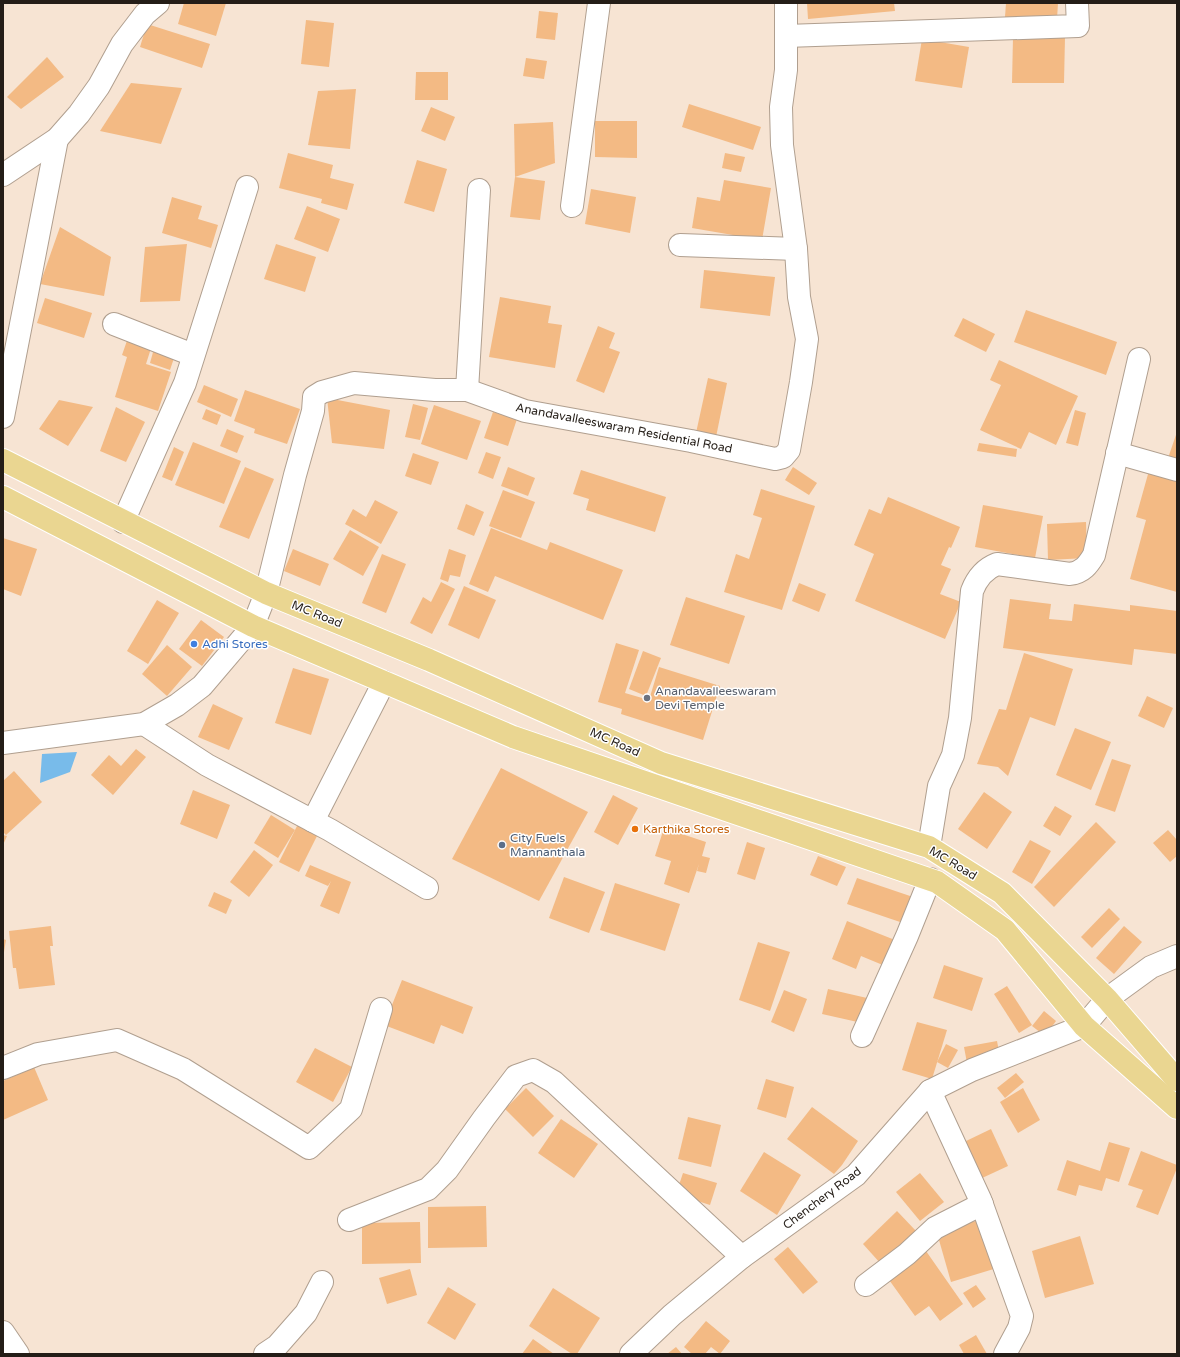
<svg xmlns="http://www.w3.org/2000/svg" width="1180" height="1357" font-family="'Varela Round',sans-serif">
  <rect width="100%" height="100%" fill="#f7e4d3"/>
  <!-- water -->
  <path fill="#78bbea" d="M77 752 70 772 40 783 42 754Z"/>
  <!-- building -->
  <g fill="#f3ba84">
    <path d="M184 3H226L216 36 178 24Z"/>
    <path d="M807 3H894L895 11 808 19Z"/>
    <path d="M1006 3H1058L1057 19 1005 17Z"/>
    <path d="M539 11 558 13 555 40 536 38Z"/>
    <path d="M306 20 334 23 329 67 301 64Z"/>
    <path d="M147 24 210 44 202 68 140 47Z"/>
    <path d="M1013 37H1065L1064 83H1012Z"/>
    <path d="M922 39 969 47 962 88 915 81Z"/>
    <path d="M47 57 64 77 21 109 7 97Z"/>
    <path d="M526 58 547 61 544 79 523 76Z"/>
    <path d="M416 72H448V100H415Z"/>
    <path d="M131 83 182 88 161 144 100 131Z"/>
    <path d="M356 89 350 149 308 145 318 91Z"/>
    <path d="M689 104 761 127 753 150 682 127Z"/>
    <path d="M431 107 455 117 445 141 421 131Z"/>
    <path d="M595 121H637V158L595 157Z"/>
    <path d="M553 122 555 163 515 177 514 124Z"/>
    <path d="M288 153 333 165 330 178 354 184 347 210 321 203 322 199 279 188Z"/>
    <path d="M725 153 745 157 741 172 722 168Z"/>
    <path d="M417 160 447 169 434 212 404 203Z"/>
    <path d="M515 177 545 181 540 220 510 217Z"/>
    <path d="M724 180 771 188 762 240 692 228 697 197 720 201Z"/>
    <path d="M591 189 636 197 630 233 585 224Z"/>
    <path d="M172 197 202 206 198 219 218 225 211 248 162 233Z"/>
    <path d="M307 206 340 219 328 252 294 239Z"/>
    <path d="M60 227 111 257 104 296 40 284Z"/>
    <path d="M187 244 180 301 140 302 145 247Z"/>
    <path d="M276 244 316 257 305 292 264 279Z"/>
    <path d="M704 270 775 277 770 316 700 308Z"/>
    <path d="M500 297 551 306 548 323 562 325 555 368 489 357Z"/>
    <path d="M45 298 92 313 84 338 37 323Z"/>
    <path d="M1026 310 1117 342 1106 375 1014 342Z"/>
    <path d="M963 318 995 334 986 352 954 336Z"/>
    <path d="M598 326 615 333 609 348 620 352 604 393 576 381Z"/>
    <path d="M129 335 153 342 146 364 171 372 158 411 115 397 127 357 122 355Z"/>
    <path d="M155 345 176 352 170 370 150 363Z"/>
    <path d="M999 360 1078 396 1056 445 1029 432 1021 449 980 430 1001 385 990 380Z"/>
    <path d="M708 378 727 383 716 437 696 433Z"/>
    <path d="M204 385 238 399 231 417 197 402Z"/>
    <path d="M245 390 300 409 287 444 254 433 255 429 234 421Z"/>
    <path d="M327 398 390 410 384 449 332 443Z"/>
    <path d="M59 400 93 407 68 446 39 429Z"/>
    <path d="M413 404 428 408 420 440 405 437Z"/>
    <path d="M434 405 481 421 467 460 421 444Z"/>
    <path d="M116 407 145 422 126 462 100 451Z"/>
    <path d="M206 409 221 415 217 425 202 419Z"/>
    <path d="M1075 410 1086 413 1078 446 1066 443Z"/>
    <path d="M493 412 517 419 508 446 484 438Z"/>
    <path d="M227 429 244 436 237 453 220 446Z"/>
    <path d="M1177 432V463L1167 461Z"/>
    <path d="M193 442 241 461 224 504 175 485Z"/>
    <path d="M979 443 1017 449 1016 457 977 451Z"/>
    <path d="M174 447 184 452 172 481 162 477Z"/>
    <path d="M486 452 501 457 493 479 478 473Z"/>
    <path d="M413 453 439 462 431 485 405 476Z"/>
    <path d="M245 467 274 479 249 539 219 527Z"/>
    <path d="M508 467 535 478 528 496 501 486Z"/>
    <path d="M793 467 817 483 809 495 785 480Z"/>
    <path d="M1150 467 1177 475V592L1130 579 1146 520 1136 517Z"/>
    <path d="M581 470 666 497 655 532 586 510 589 499 573 494Z"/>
    <path d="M761 489 815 506 782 610 724 592 736 554 749 559 762 518 753 515Z"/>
    <path d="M503 490 535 502 521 538 489 526Z"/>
    <path d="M888 497 960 527 951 548 949 547 941 565 951 569 940 594 961 602 945 639 855 601 874 554 854 545 869 509 881 514Z"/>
    <path d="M375 500 398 512 381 544 345 524 353 509 366 517Z"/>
    <path d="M466 504 484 512 474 536 457 529Z"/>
    <path d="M983 505 1043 516 1035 558 975 547Z"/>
    <path d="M1086 522 1087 558 1048 560 1047 524Z"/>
    <path d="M491 528 547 550 550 542 623 570 603 620 495 576 488 592 469 584Z"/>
    <path d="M350 530 379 547 363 576 333 559Z"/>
    <path d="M3 538 37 549 21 596 3 589Z"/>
    <path d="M293 549 329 564 320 586 284 571Z"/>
    <path d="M449 549 466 555 460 577 450 575 448 582 440 579Z"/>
    <path d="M382 554 406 564 386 613 362 603Z"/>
    <path d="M441 582 455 589 432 634 410 623 423 597 431 602Z"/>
    <path d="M799 583 826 594 819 612 792 601Z"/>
    <path d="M464 586 496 600 479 639 448 625Z"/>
    <path d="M686 597 745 616 729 664 670 645Z"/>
    <path d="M1010 599 1051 604 1049 619 1072 621 1074 604 1130 611V605L1177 611V654L1134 649 1132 665 1003 648Z"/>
    <path d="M157 600 179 613 148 664 127 651Z"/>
    <path d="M201 620 224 637 202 666 179 649Z"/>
    <path d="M616 643 639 650 625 693 649 700 659 667 720 686 703 740 621 714 622 709 598 702Z"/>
    <path d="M167 645 192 667 167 696 142 674Z"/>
    <path d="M643 651 661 658 646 696 629 689Z"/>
    <path d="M1024 653 1073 669 1055 726 1030 717 1008 776 998 767 977 764 999 709 1006 710Z"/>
    <path d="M293 668 329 679 311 735 275 723Z"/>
    <path d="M1147 696 1173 708 1164 728 1138 716Z"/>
    <path d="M213 704 243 718 229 750 198 737Z"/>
    <path d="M1075 728 1111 742 1091 790 1056 775Z"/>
    <path d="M136 749 146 757 113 795 91 775 109 755 121 766Z"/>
    <path d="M1112 759 1131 765 1115 812 1095 805Z"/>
    <path d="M501 768 588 812 539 901 452 859Z"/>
    <path d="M14 771 42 802 6 835 3 832V781Z"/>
    <path d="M193 790 230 805 217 839 180 824Z"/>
    <path d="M984 792 1012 812 987 849 958 829Z"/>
    <path d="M613 795 638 808 618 845 594 832Z"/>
    <path d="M1055 806 1072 816 1060 836 1043 826Z"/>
    <path d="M271 815 295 830 278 858 254 843Z"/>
    <path d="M299 822 319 832 299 872 279 862Z"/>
    <path d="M1096 822 1116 842 1054 907 1034 887Z"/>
    <path d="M664 828 706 842 702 856 710 858 706 873 697 871 699 864 689 893 664 884 671 861 655 856Z"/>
    <path d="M1168 830 1177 840V856L1170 862 1153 843Z"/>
    <path d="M3 835 7 836 3 845Z"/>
    <path d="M1030 840 1051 851 1032 884 1012 872Z"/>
    <path d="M747 842 765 848 755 880 737 874Z"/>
    <path d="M254 850 273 865 249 897 230 882Z"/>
    <path d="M818 856 846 867 837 886 810 875Z"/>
    <path d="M310 865 351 882 339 914 320 906 331 881 328 886 305 876Z"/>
    <path d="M564 877 605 892 589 933 549 918Z"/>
    <path d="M857 878 913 897 903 923 847 904Z"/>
    <path d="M615 883 680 904 665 951 600 930Z"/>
    <path d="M214 892 232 900 226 914 208 906Z"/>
    <path d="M1109 908 1120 919 1092 948 1081 937Z"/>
    <path d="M847 921 900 942 890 968 861 956 856 969 832 959Z"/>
    <path d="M51 926 53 946H50L55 985 19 989 16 968H13L9 931Z"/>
    <path d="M1124 926 1142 942 1114 974 1096 958Z"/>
    <path d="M3 939 6 940 4 952H3Z"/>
    <path d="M758 942 790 952 770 1011 739 1000Z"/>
    <path d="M944 965 983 978 972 1011 933 998Z"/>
    <path d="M402 980 473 1007 463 1034 441 1025 434 1044 384 1025Z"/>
    <path d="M1007 986 1032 1025 1019 1033 994 994Z"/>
    <path d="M828 989 867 998 862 1023 822 1014Z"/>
    <path d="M784 990 807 999 794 1032 771 1022Z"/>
    <path d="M1044 1011 1056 1021 1045 1036 1032 1026Z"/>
    <path d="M917 1022 947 1030 932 1079 902 1070Z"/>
    <path d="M997 1041 1000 1057 967 1063 964 1047Z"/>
    <path d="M946 1044 958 1050 948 1068 937 1062Z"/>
    <path d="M315 1048 352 1067 333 1102 296 1082Z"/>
    <path d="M34 1067 48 1100 3 1120V1081Z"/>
    <path d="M1016 1073 1024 1082 1005 1098 997 1088Z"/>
    <path d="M766 1079 794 1087 786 1118 757 1109Z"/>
    <path d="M526 1088 554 1116 533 1137 505 1109Z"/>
    <path d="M1023 1088 1040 1120 1018 1133 1000 1102Z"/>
    <path d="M812 1107 858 1141 842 1165 834 1174 787 1139Z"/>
    <path d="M688 1117 721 1125 711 1167 678 1159Z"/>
    <path d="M561 1119 598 1144 574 1178 538 1153Z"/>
    <path d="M991 1129 1008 1166 980 1179 964 1142Z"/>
    <path d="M1109 1142 1130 1148 1119 1182 1106 1178 1102 1191 1079 1185 1076 1196 1057 1190 1067 1160 1100 1171Z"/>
    <path d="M1141 1151 1177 1165V1168L1158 1215 1136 1207 1143 1190 1128 1185Z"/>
    <path d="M764 1152 801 1175 777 1215 740 1191Z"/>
    <path d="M683 1173 717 1183 710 1205 676 1194Z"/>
    <path d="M920 1173 944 1202 920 1221 896 1192Z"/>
    <path d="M486 1206 487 1247 428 1248V1207Z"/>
    <path d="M897 1211 916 1231 881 1264 863 1244Z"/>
    <path d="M982 1219 997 1268 951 1282 937 1233Z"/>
    <path d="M420 1222 421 1263 362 1264V1223Z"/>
    <path d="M1080 1236 1094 1284 1045 1298 1032 1251Z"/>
    <path d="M788 1247 818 1282 803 1294 774 1259Z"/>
    <path d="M926 1251 963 1304 940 1321 929 1306 915 1316 887 1277Z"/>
    <path d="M410 1269 417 1295 387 1304 379 1278Z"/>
    <path d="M976 1285 986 1299 973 1308 963 1293Z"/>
    <path d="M448 1287 476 1304 455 1340 427 1323Z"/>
    <path d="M553 1288 600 1318 577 1354H572L529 1326Z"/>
    <path d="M706 1321 730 1341 720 1354 711 1347 705 1354H692L684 1347Z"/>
    <path d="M976 1335 987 1354H964L959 1345Z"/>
    <path d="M533 1339 554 1354H522Z"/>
    <path d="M676 1347 682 1354H667Z"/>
  </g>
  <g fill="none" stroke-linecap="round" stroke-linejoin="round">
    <!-- minor casing -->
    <g stroke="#b09f8f" stroke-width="24">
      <g id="minor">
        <path d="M786 36 1078 26 1077 3"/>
        <path d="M3 175 57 139 79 114 99 86 122 44 145 14 158 3"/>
        <path d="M572 206 599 3"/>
        <path d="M680 245 796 249"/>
        <path d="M114 324 193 355"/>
        <path d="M467 390 479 190"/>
        <path d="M3 417 57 139"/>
        <path d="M1117 453 1177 470"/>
        <path d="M123 522 185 383 247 187"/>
        <path d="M144 724 207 765 330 830 427 888"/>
        <path d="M3 743 144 724 177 705 202 686 253 626 266 593 295 475 313 411 314 397 322 392 354 383 435 390H467L525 411 691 441 775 459 783 457 789 450 801 382 807 339 799 297 796 249 782 145 781 107 786 70V3"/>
        <path d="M313 821 384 682"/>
        <path d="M929 847 939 786 953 755 960 718 972 591C977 578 984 569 997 564L1070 574C1083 572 1088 565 1094 555L1139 359"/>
        <path d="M862 1036 907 936 930 879"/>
        <path d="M3 1068 38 1054 117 1040 183 1069 309 1148 351 1109 381 1009"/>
        <path d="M930 1091 980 1199 1022 1316 1019 1328 1005 1354"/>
        <path d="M349 1220 428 1189 447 1170 484 1118 516 1076 533 1070 554 1082 742 1257"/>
        <path d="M866 1285 907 1254 935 1228 982 1204"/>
        <path d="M3 1332 18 1354"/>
        <path d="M265 1354 277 1346 306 1313 322 1282"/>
        <path d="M631 1354 672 1315 742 1257 856 1175 930 1091 972 1070 1084 1026 1107 999 1151 967 1177 956"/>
      </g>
    </g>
    <!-- major casing -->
    <g stroke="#fff" stroke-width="24">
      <g id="major">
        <path d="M3 460 266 593 429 660 661 763 929 847 1002 893 1107 999 1177 1080"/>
        <path d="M3 497 253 626 513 737 937 882 1005 930 1084 1026 1177 1108"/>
      </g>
    </g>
    <!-- minor -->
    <use href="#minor" stroke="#fff" stroke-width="22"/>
    <!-- major -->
    <use href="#major" stroke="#ead691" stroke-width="22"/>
  </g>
  <!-- markers -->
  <circle fill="#3f7fe0" stroke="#fff" stroke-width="1.5" cx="194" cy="644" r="4"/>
  <circle fill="#6b7280" stroke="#fff" stroke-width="1.5" cx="647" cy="698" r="4"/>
  <circle fill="#e8710a" stroke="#fff" stroke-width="1.5" cx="635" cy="829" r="4"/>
  <circle fill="#5c6f8a" stroke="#fff" stroke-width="1.5" cx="502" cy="845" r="4"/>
  <g text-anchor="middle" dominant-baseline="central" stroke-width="3" stroke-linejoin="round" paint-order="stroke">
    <!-- street labels -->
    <g font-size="12" fill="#241d17" stroke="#fff">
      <text transform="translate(624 428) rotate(11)">Anandavalleeswaram Residential Road</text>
      <text transform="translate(317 614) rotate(22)">MC Road</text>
      <text transform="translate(615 742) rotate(24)">MC Road</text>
      <text transform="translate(953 863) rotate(31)">MC Road</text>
      <text transform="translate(822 1198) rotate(-37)">Chenchery Road</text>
    </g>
    <!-- shop labels -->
    <g font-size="12" fill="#366cbe" stroke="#fff" text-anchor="start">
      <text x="202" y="644">Adhi Stores</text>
    </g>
    <!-- worship labels -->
    <g font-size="12" fill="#5b616d" stroke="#fff" text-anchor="start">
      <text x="655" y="691">Anandavalleeswaram<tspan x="655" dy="14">Devi Temple</tspan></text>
    </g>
    <!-- food labels -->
    <g font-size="12" fill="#c56008" stroke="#fff" text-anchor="start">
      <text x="643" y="829">Karthika Stores</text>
    </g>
    <!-- service labels -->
    <g font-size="12" fill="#4e5e75" stroke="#fff" text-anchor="start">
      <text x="510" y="838">City Fuels<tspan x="510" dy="14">Mannanthala</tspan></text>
    </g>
  </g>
  <!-- border -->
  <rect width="1180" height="1357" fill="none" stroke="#241d17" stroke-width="8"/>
</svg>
